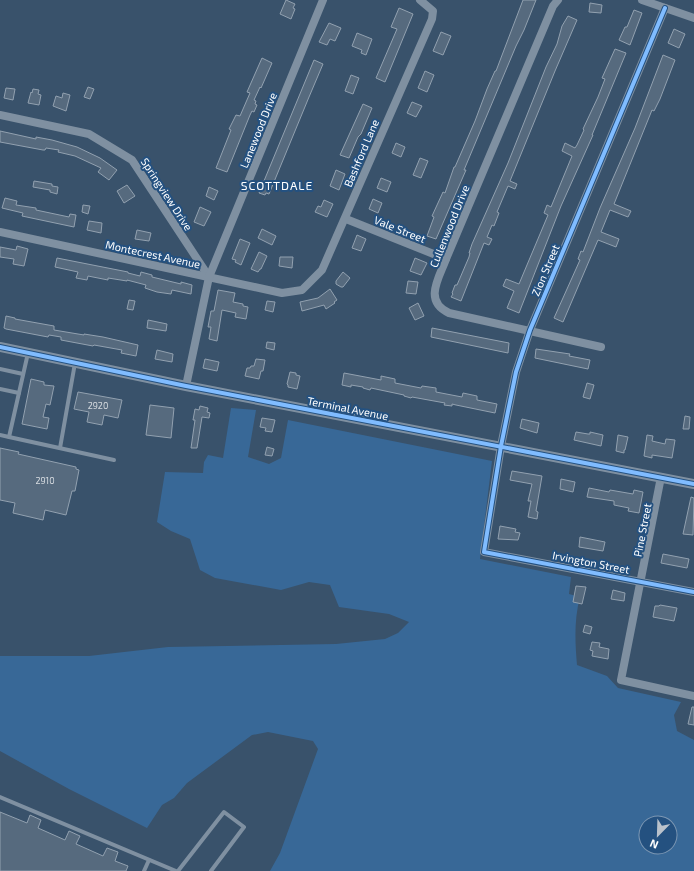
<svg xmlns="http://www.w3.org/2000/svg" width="694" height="871" font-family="'Exo 2',sans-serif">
  <rect width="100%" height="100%" fill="#39526b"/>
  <!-- green -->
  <path fill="#386897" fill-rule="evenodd" d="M231 408 256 410 248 457 269 464 281 458 288 420 492 461 480 559 571 577 569 594 580 597C574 619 575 642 577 665L607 676 618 688 681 702 674 715 677 731 694 740V871H270L280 853 318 749 313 741 268 732 252 735 187 783 174 798 162 805 147 828 69 789 0 751V656H89L168 647 336 644 385 639 398 633 409 622 389 614 339 607 330 585 309 582 281 590 215 578 200 570 190 539 171 531 157 522 165 472 203 473 204 462 208 455 223 458ZM646 823H670V847H646Z"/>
  <!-- building -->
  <g fill="#566a7e" stroke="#92a1b0">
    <path d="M286 0 295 4 293 8 295 9 291 19 280 14Z"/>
    <path d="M523 0H536L524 30 516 46 464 170H466L436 239 427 236 434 217 432 216 443 192 445 193 454 167H455L475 121 487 89 495 71H496Z"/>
    <path d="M590 3 602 5 601 13 589 12Z"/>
    <path d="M399 8 413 14 385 82 376 78 397 29 391 27Z"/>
    <path d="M634 10 642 13 630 45 619 40 625 27H627Z"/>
    <path d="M568 16 577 20 555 71 510 181 517 184 515 189 508 186 497 212 499 213 494 226 492 225 487 237 492 239 489 245 484 243 461 301 451 297 453 294 452 293 455 285H457L469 257 470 253H469L472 244 508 163 546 67 557 44 562 26Z"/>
    <path d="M329 23 341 28 335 41 330 39 327 45 319 42Z"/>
    <path d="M674 29 685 34 679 48 668 43Z"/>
    <path d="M441 32 451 36 443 55 433 51Z"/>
    <path d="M357 33 372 39 366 55 361 53 362 50 352 46Z"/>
    <path d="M615 49 626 53 592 135H593L561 206 519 313 507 308 514 291 503 286 506 279 519 284 548 215 544 213 547 205 551 207 572 156 562 151 565 143 575 148 577 145 584 130 583 129 598 97 605 79 602 78Z"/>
    <path d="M663 55 675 60 660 99 654 111 652 110 614 204 631 211 628 217 610 210 601 232 619 239 616 247 598 240 563 322 554 318 580 260 578 259 581 251 583 252 600 208 635 128Z"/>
    <path d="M262 58 272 63 261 88 260 87 254 100 256 101 255 104 257 105 254 112 252 111 250 115 227 172 216 168 231 130 229 129 236 115 240 116 250 93 247 92Z"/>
    <path d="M314 60 323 64 309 97 269 194 266 193 265 195 259 193Z"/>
    <path d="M425 71 434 75 427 92 418 88Z"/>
    <path d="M351 75 359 78 353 94 345 91Z"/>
    <path d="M88 87 94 89 90 99 84 97Z"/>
    <path d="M6 88 15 89 13 100 4 98Z"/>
    <path d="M33 89 39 90 38 94 41 95 39 105 28 103 31 92 32 93Z"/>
    <path d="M63 93 70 95 66 111 53 106 56 96 62 98Z"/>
    <path d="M412 102 422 106 416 117 407 113Z"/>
    <path d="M363 104 372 108 361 134 358 137 349 158 340 155Z"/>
    <path d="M0 131 36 139V137L52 140 77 147 100 158 117 170 109 180 98 172 101 168 75 156 58 152 59 150 46 148 45 150H43L0 142Z"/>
    <path d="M396 143 405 147 401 157 392 153Z"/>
    <path d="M420 158 428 161 421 178 413 175Z"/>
    <path d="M336 170 345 174 339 190 330 186Z"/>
    <path d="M381 178 391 182 387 192 377 188Z"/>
    <path d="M34 181 52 184V186L58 187 57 194 50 192V190L33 187Z"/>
    <path d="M127 185 135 196 124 203 117 191Z"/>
    <path d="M209 187 218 191 214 200 206 196Z"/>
    <path d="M5 198 17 201 16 205 36 208V210L69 217 70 214 76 215 74 227 22 216 23 213 2 208Z"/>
    <path d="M373 199 382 203 378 213 369 209Z"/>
    <path d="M324 200 333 204 327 217 315 212 318 206 321 207Z"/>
    <path d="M83 205 90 206 88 214 82 212Z"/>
    <path d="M200 207 211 212 204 226 194 222Z"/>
    <path d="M89 221 102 223 101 233 87 230Z"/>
    <path d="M262 229 276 236 272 245 258 238Z"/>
    <path d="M137 230 151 233 149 241 135 239Z"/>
    <path d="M357 235 366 239 361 251 352 248Z"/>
    <path d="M240 239 250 243 241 265 235 262 236 260 232 259Z"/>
    <path d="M17 246 28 249 24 266 13 264 14 259 0 257V247L16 250Z"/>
    <path d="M259 252 267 256 261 269H260L258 272 251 269Z"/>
    <path d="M280 257H293L292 268 279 266Z"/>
    <path d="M57 258 128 272V273L140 276 141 272 152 275V277L181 284V282L192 285 191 294 172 290 171 294 157 292 145 288 146 285 127 280V281L108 278V280L88 276 87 280 76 278 78 272 55 267Z"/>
    <path d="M415 258 427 263 421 275 410 271Z"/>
    <path d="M343 272 350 278 343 287H341L336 284V281Z"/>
    <path d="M408 281 418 282 416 294 406 293Z"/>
    <path d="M330 289 337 300 334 302 335 303 326 309 324 305 302 311 300 302 318 298Z"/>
    <path d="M218 290 235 293 233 302 243 304V306L248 307 246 319 235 317 236 313 222 310 217 341 209 339 211 327H208L211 311H214Z"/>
    <path d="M129 300 135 301 133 310 127 309Z"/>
    <path d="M267 301 275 302 273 312 265 310Z"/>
    <path d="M418 303 424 316 415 320 409 308Z"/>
    <path d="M6 316 15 318V319L54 326V330L84 335V334L103 337 138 345 136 356 121 353 122 350 94 345 93 346 61 340V337L49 335 48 337 6 329 4 328Z"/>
    <path d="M148 320 167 324 166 331 147 328Z"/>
    <path d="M432 328 509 343 508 353 431 337Z"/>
    <path d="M267 342 275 343 274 350 266 348Z"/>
    <path d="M536 349 570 354 569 356 590 360 588 369 535 358Z"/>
    <path d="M157 350 173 354 172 362 155 359Z"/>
    <path d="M205 359 219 362 217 371 203 368Z"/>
    <path d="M256 359 265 360 263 371H261L259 379 245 376 247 368H250L251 366H254Z"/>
    <path d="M290 372 296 373V375L300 376 297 389 288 387V385L287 384Z"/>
    <path d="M344 373 381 380V376L395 379V383L421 388 422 386 436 388V392L462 397 463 393 477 396V400L497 404 495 413 456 405 452 404V406L444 405 445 403 412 397 411 398 404 396V395L371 388 370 390 363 388V387L351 385V387L342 385Z"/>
    <path d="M31 379 44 382V385L54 386 50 405 46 404 43 417 49 418 47 429 22 424Z"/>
    <path d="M587 383 594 385 590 399 583 397Z"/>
    <path d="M78 392 122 400 118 418 104 415 102 425 87 422 89 412 74 409Z"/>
    <path d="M150 405 174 408 171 438 146 435Z"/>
    <path d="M200 406 208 408 207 412 210 413 209 418 202 417 197 448H191L195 420H193L195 409 199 410Z"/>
    <path d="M685 416 690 417 689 429H683Z"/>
    <path d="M262 418 275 420 272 432 265 431 266 428 260 427Z"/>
    <path d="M522 419 539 423 537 433 520 428Z"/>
    <path d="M576 432 588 434H590V432L603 435 601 446 574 440Z"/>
    <path d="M618 435 628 437 625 450H624V453L616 451Z"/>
    <path d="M647 435 653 436 652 441 665 444 666 439 675 440 672 458 652 455V458L644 456Z"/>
    <path d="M267 447 274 449 272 456 265 455Z"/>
    <path d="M0 448 19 452 18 454 76 467V469L79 470 75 491H72L66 515 45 510 43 520 13 513 15 503 0 500Z"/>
    <path d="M512 471 542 476 536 511 538 512 537 519 528 517 531 501H528L532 484 510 480Z"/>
    <path d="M561 479 575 482 573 492 560 489Z"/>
    <path d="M589 488 609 492 610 490 633 494 634 490 643 492 639 513 628 511 629 508 614 505V501L587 497Z"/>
    <path d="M691 497 694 498 693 535 683 534Z"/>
    <path d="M500 526 516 529 515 532 520 533 518 540 498 539Z"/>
    <path d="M580 537 605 542 603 551 579 547Z"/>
    <path d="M663 554 689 559 687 568 661 563Z"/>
    <path d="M576 586 586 587 582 604 573 602Z"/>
    <path d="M613 590 625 593 624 601 611 599Z"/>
    <path d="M660 605 677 608 674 621 653 617 655 606H659Z"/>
    <path d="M585 625 592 627 590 634 583 632Z"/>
    <path d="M592 642 600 643 599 647 609 649 608 659 592 656 593 651 590 650Z"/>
    <path d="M692 707H694V725L688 724Z"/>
    <path d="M0 812 27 823 30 815 41 820 38 828 65 840 69 831 80 836 76 844 103 856 107 848 118 852 115 861 128 866 126 871H0Z"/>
  </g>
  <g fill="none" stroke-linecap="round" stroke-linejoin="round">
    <!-- service -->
    <g stroke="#7f90a1" stroke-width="4">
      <path d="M28 353 9 437 114 460"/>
      <path d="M0 369 23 374"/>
      <path d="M0 389 19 393"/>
      <path d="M0 435 9 437"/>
      <path d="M60 448 75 363"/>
      <path d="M0 797 176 871"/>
      <path d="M144 871 149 860"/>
      <path d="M178 871 224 812 244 827 211 871"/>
    </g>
    <!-- minor -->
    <g stroke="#7f90a1" stroke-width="8">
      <path d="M558 0 553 6 446 259C439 278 423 301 449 313L601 347"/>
      <path d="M642 0 694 18"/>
      <path d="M665 8 530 330 516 372 501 446 484 552 694 592"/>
      <path d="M0 115 89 134 132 160 209 277"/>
      <path d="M346 219 446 259"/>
      <path d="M0 232 282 293 302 290 322 270 432 19 433 11 420 0"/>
      <path d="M186 386 209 277 323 0"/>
      <path d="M661 477 621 680 694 696"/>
    </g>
    <!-- tertiary -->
    <path stroke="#7f90a1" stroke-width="10" d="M0 347 186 386 694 484"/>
    <!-- cycleway casing -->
    <g stroke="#245180" stroke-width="6">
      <g id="cycleway">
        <path d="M665 8 530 330 516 372 501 446 484 552 694 592"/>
        <path d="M0 347 186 386 694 484"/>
      </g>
    </g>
    <!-- cycleway -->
    <use href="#cycleway" stroke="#80bcff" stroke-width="4"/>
  </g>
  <g text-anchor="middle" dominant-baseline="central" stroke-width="4" stroke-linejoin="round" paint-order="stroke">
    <!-- number labels -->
    <g font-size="9" fill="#d5dadf">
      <text x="98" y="405">2920</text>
      <text x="45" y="480">2910</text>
    </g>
    <!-- street labels -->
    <g font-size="11" fill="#fff" stroke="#245180">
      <text transform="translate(258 130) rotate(-68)">Lanewood Drive</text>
      <text transform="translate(361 153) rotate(-67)">Bashford Lane</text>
      <text transform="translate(167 194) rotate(57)">Springview Drive</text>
      <text transform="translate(449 226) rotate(-68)">Cullenwood Drive</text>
      <text transform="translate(400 229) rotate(22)">Vale Street</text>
      <text transform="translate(153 254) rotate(12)">Montecrest Avenue</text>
      <text transform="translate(545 270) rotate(-67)">Zion Street</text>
      <text transform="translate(348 408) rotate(11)">Terminal Avenue</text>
      <text transform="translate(642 530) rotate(-79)">Pine Street</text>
      <text transform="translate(591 562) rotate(11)">Irvington Street</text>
    </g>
    <!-- neighbourhood labels -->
    <g font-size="12" letter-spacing="1" fill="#fff" stroke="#245180">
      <text x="277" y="185">SCOTTDALE</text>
    </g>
  </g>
  <!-- north arrow -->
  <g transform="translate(658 835) rotate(203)"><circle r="19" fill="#245180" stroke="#7c97b3"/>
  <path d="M0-3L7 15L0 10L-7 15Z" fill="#bac2cb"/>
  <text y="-6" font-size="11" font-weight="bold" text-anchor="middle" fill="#ffffff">N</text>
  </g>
</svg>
